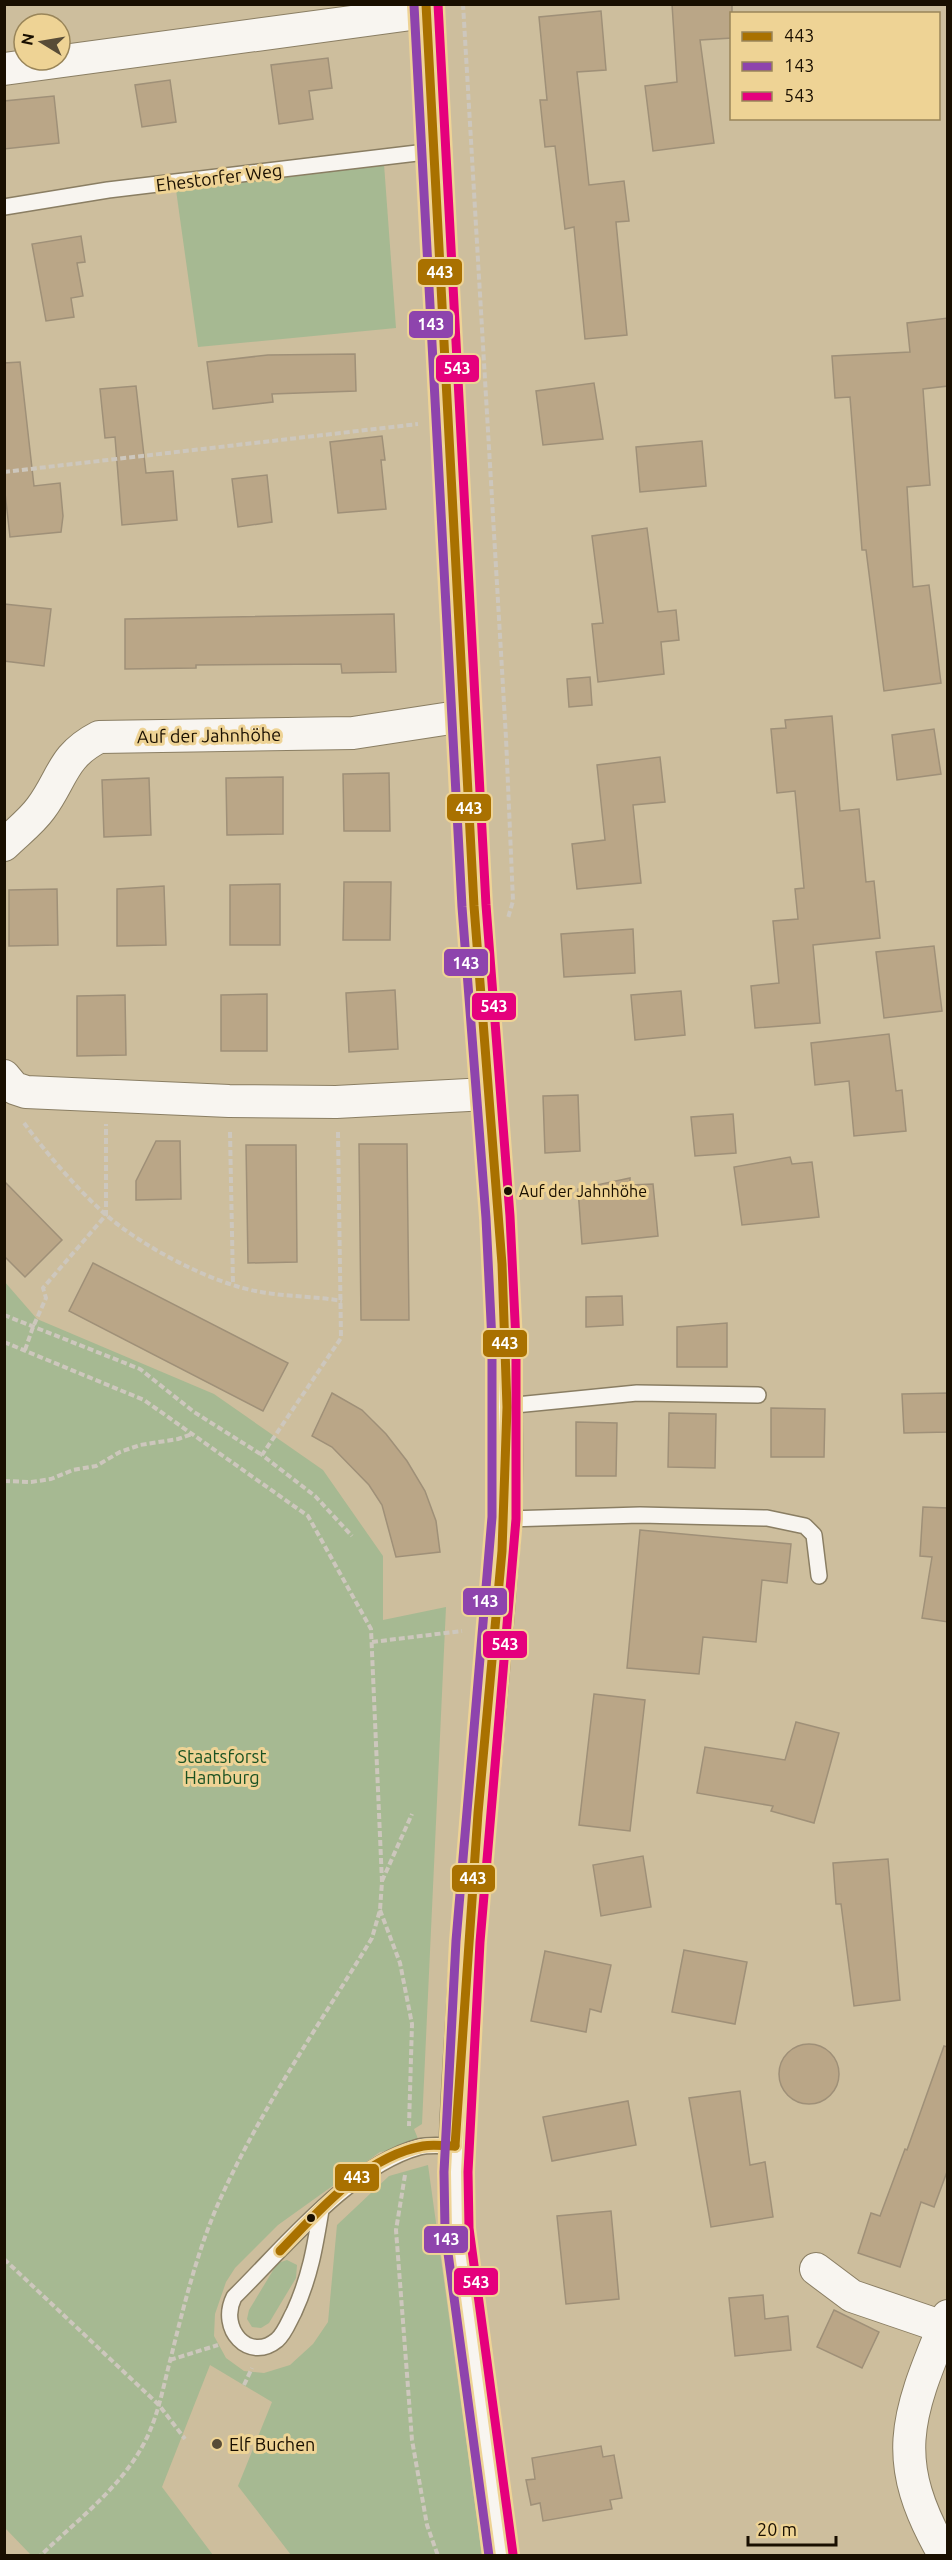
<svg xmlns="http://www.w3.org/2000/svg" width="952" height="2560" font-family="Ubuntu,sans-serif">
  <rect width="100%" height="100%" fill="#cdbe9d"/>
  <!-- green -->
  <g fill="#a6b992">
    <path d="M384 164 396 328 198 347 176 190Z"/>
    <path d="M4 1281 37 1319 214 1394 323 1470 383 1556V1620L446 1607 422 2124 414 2129 421 2146 380 2152 278 2225 235 2268 226 2282 215 2314 214 2336 226 2358 244 2371 264 2373 290 2365 313 2344 328 2322 337 2225 389 2176 428 2165 482 2555H291L238 2486 272 2402 210 2365 162 2487 213 2555H31L5 2528Z"/>
    <path d="M287 2260 297 2265 296 2278 269 2323 261 2328 252 2327 247 2319 249 2310 275 2267 278 2263Z"/>
  </g>
  <!-- building -->
  <g fill="#baa687" stroke="#9f9078" stroke-width="1.5">
    <path d="M672 4H732V38L700 40 714 143 653 151 645 86 677 82Z"/>
    <path d="M601 11 606 70 577 72 589 185 624 181 629 221 616 222 627 335 585 339 574 227 565 229 555 146 545 147 540 100H547L539 17Z"/>
    <path d="M328 58 332 88 309 91 313 119 279 124 271 65Z"/>
    <path d="M170 80 176 122 142 127 135 85Z"/>
    <path d="M54 96 59 143 4 149V101Z"/>
    <path d="M81 236 85 262 77 263 83 296 71 298 74 317 46 321 32 244Z"/>
    <path d="M948 318V386L923 389 930 485 907 487 913 587 929 585 941 683 884 691 866 550H862L850 397 835 398 832 356 910 352 907 323Z"/>
    <path d="M355 354 356 391 272 394 273 402 213 409 207 362 268 355Z"/>
    <path d="M20 362 34 486 60 483 63 516 61 532 10 537 4 484V363Z"/>
    <path d="M594 383 603 439 543 445 536 391Z"/>
    <path d="M136 386 146 473 173 471 177 520 122 525 115 437 105 438 100 389Z"/>
    <path d="M382 436 385 460H381L386 509 338 513 330 442Z"/>
    <path d="M702 441 706 486 640 492 636 447Z"/>
    <path d="M267 475 272 522 238 527 232 479Z"/>
    <path d="M647 528 658 612 676 610 679 640 661 642 664 674 598 682 592 624 603 623 592 536Z"/>
    <path d="M4 604 51 609 44 666 4 661Z"/>
    <path d="M394 614 396 672 342 673 341 664 196 665V668L125 669V619Z"/>
    <path d="M590 677 592 705 569 707 567 679Z"/>
    <path d="M832 716 840 811 859 809 866 882 874 881 880 938 813 945 820 1023 755 1028 751 986 779 983 773 921 798 919 795 889 804 888 795 791 777 793 771 729 786 728 785 720Z"/>
    <path d="M934 729 941 774 897 780 892 735Z"/>
    <path d="M660 757 665 802 633 805 641 883 577 889 572 844 605 840 597 765Z"/>
    <path d="M389 773 390 831H344L343 774Z"/>
    <path d="M283 777V834L227 835 226 778Z"/>
    <path d="M149 778 151 835 104 837 102 780Z"/>
    <path d="M344 882H391L390 940H343Z"/>
    <path d="M280 884V945H230V885Z"/>
    <path d="M164 886 166 945 117 946V889Z"/>
    <path d="M57 889 58 945 9 946V890Z"/>
    <path d="M633 929 635 973 564 977 561 934Z"/>
    <path d="M934 946 942 1011 884 1018 876 952Z"/>
    <path d="M395 990 398 1049 349 1052 346 993Z"/>
    <path d="M681 991 685 1035 635 1040 631 995Z"/>
    <path d="M267 994V1051H221V995Z"/>
    <path d="M125 995 126 1055 77 1056V996Z"/>
    <path d="M889 1034 896 1091 902 1090 906 1131 854 1136 849 1081 815 1085 811 1043Z"/>
    <path d="M578 1095 580 1151 545 1153 543 1096Z"/>
    <path d="M733 1114 736 1153 695 1156 691 1117Z"/>
    <path d="M156 1141H180L181 1199 136 1200V1181Z"/>
    <path d="M359 1144H407L409 1320H361Z"/>
    <path d="M246 1145H296L297 1262 248 1263Z"/>
    <path d="M790 1157 792 1164 812 1162 819 1217 742 1225 734 1167Z"/>
    <path d="M630 1178V1185L653 1184 658 1236 582 1244 578 1189Z"/>
    <path d="M4 1181 62 1240 25 1277 4 1256Z"/>
    <path d="M93 1263 288 1363 263 1411 69 1311Z"/>
    <path d="M622 1296 623 1325 586 1327V1297Z"/>
    <path d="M727 1323V1367H677V1327Z"/>
    <path d="M332 1393 362 1410 386 1434 407 1461 425 1491 436 1521 440 1552 396 1557 382 1505 369 1485 332 1447 312 1436Z"/>
    <path d="M948 1393V1432L904 1433 902 1394Z"/>
    <path d="M771 1408 825 1409 824 1457H771Z"/>
    <path d="M669 1413 716 1414 715 1468 668 1467Z"/>
    <path d="M576 1422 617 1423 616 1476H576Z"/>
    <path d="M923 1507 948 1508V1622L922 1618 932 1557 920 1556Z"/>
    <path d="M640 1530 791 1544 787 1583 762 1580 756 1642 703 1637 699 1674 627 1668Z"/>
    <path d="M594 1694 645 1700 630 1831 579 1825Z"/>
    <path d="M796 1722 839 1733 814 1823 771 1811 773 1806 697 1793 705 1747 785 1760Z"/>
    <path d="M643 1856 651 1907 601 1916 593 1865Z"/>
    <path d="M888 1859 900 2000 854 2006 841 1904H836L833 1863Z"/>
    <path d="M684 1950 747 1962 735 2024 672 2012Z"/>
    <path d="M545 1951 611 1965 601 2012 590 2009 586 2032 531 2021Z"/>
    <circle cx="809" cy="2074" r="30"/>
    <path d="M944 2046 948 2047V2169L934 2207 921 2202 900 2267 858 2253 871 2213 880 2216 905 2149 907 2150Z"/>
    <path d="M740 2091 750 2165 765 2162 773 2217 711 2227 689 2098Z"/>
    <path d="M628 2101 636 2145 552 2161 543 2117Z"/>
    <path d="M611 2211 619 2299 566 2304 557 2216Z"/>
    <path d="M763 2295 765 2319 788 2316 791 2350 735 2356 729 2298Z"/>
    <path d="M834 2310 879 2332 862 2368 817 2347Z"/>
    <path d="M601 2446 603 2457 614 2455 622 2498 610 2500 612 2509 543 2521 540 2503 531 2505 526 2480 535 2479 532 2458Z"/>
  </g>
  <g fill="none" stroke-linecap="round" stroke-linejoin="round">
    <!-- service casing -->
    <g stroke="#8a7e63" stroke-width="18">
      <g id="service">
        <path d="M4 207 108 190 434 151"/>
        <path d="M505 1406 637 1393 758 1395"/>
        <path d="M504 1519 640 1515 767 1518 805 1526 814 1535 819 1576"/>
        <path d="M321 2210C315 2247 310 2277 294 2312 289 2321 285 2333 277 2340 249 2363 218 2329 234 2297 284 2248 350 2166 419 2147 430 2144 444 2146 455 2146"/>
      </g>
    </g>
    <!-- minor casing -->
    <g stroke="#8a7e63" stroke-width="34">
      <g id="minor">
        <path d="M4 69 426 12"/>
        <path d="M4 845C16 833 31 822 41 808 63 778 62 756 99 737L353 733 464 716"/>
        <path d="M4 1076 14 1088 26 1092 229 1101 336 1102 487 1094"/>
        <path d="M816 2269 852 2296 943 2327"/>
        <path d="M945 2556C887 2457 908 2414 948 2316"/>
      </g>
    </g>
    <!-- secondary casing -->
    <g stroke="#8a7e63" stroke-width="36">
      <path id="secondary" d="M426 4 474 906C485 1072 504 1238 505 1404 505 1442 506 1480 504 1518 494 1679 474 1841 464 2002 460 2078 453 2153 457 2229L501 2556"/>
    </g>
    <!-- path -->
    <g stroke="#cdc7bd" stroke-width="4" stroke-dasharray="6 3" stroke-linecap="butt">
      <path d="M463 4 506 738 513 901 508 918"/>
      <path d="M4 472 418 424"/>
      <path d="M24 1123C47 1154 77 1189 106 1215 143 1247 212 1284 261 1292 288 1297 315 1296 342 1301"/>
      <path d="M230 1132 233 1284"/>
      <path d="M338 1132 341 1338 262 1455 315 1496 352 1536"/>
      <path d="M4 1315 140 1369 194 1412 262 1455"/>
      <path d="M4 1342 144 1400 308 1516 371 1629 382 1882 380 1910 372 1938C321 2022 264 2104 223 2193 199 2244 185 2301 171 2357 163 2387 158 2419 142 2447 118 2490 75 2522 40 2556"/>
      <path d="M25 1350 33 1327 46 1298 43 1288 106 1215V1124"/>
      <path d="M4 1481 31 1482 51 1479 73 1470 96 1466 120 1452 140 1445 178 1439 192 1434"/>
      <path d="M372 1642 462 1631"/>
      <path d="M382 1881 412 1814"/>
      <path d="M380 1910 400 1963 412 2024 409 2126"/>
      <path d="M405 2175 396 2230 412 2440 427 2525 438 2556"/>
      <path d="M4 2259 159 2405 185 2439"/>
      <path d="M170 2360 218 2345"/>
      <path d="M244 2385 252 2368"/>
    </g>
    <!-- service -->
    <use href="#service" stroke="#f8f5f0" stroke-width="15"/>
    <!-- minor -->
    <use href="#minor" stroke="#f8f5f0" stroke-width="32"/>
    <!-- secondary -->
    <use href="#secondary" stroke="#f8f5f0" stroke-width="33"/>
    <!-- bus-1 casing -->
    <g stroke="#eed395" stroke-width="14">
      <g id="bus-1">
        <path d="M426 4 474 906 502 1264 507 1407 502 1551 478 1813 455 2146"/>
        <path d="M280 2251C319 2211 364 2157 423 2146 433 2144 444 2146 455 2146"/>
      </g>
    </g>
    <!-- bus-2 casing -->
    <g stroke="#eed395" stroke-width="14">
      <path id="bus-2" d="M414 5 462 907 486 1218 492 1342V1517L456 1941 444 2172 445 2231 489 2556"/>
    </g>
    <!-- bus-3 casing -->
    <g stroke="#eed395" stroke-width="14">
      <path id="bus-3" d="M438 4 486 905 510 1216 516 1342V1519L480 1942 468 2172 469 2228 513 2554"/>
    </g>
    <!-- bus-1 -->
    <use href="#bus-1" stroke="#a97100" stroke-width="9"/>
    <!-- bus-2 -->
    <use href="#bus-2" stroke="#8e44ad" stroke-width="9"/>
    <!-- bus-3 -->
    <use href="#bus-3" stroke="#e5007d" stroke-width="9"/>
  </g>
  <!-- markers -->
  <g fill="#190f00" stroke="#eed395" stroke-width="2">
    <circle cx="508" cy="1191" r="5"/>
    <circle cx="311" cy="2218" r="5"/>
  </g>
  <circle fill="#584c37" stroke="#eed395" stroke-width="2" cx="217" cy="2444" r="6"/>
  <g text-anchor="middle" dominant-baseline="central" stroke-width="6" stroke-linejoin="round" paint-order="stroke">
    <!-- bus labels -->
    <g font-size="16" fill="#190f00" stroke="#eed395" text-anchor="start">
      <text x="519" y="1191">Auf der Jahnhöhe</text>
    </g>
    <!-- street labels -->
    <g font-size="18" fill="#190f00" stroke="#eed395">
      <text transform="translate(219 177) rotate(-7)">Ehestorfer Weg</text>
      <text transform="translate(209 735) rotate(-1)">Auf der Jahnhöhe</text>
    </g>
    <!-- park labels -->
    <g font-size="18" fill="#1a5223" stroke="#eed395">
      <text x="222" y="1756">Staatsforst<tspan x="222" dy="21">Hamburg</tspan></text>
    </g>
    <!-- poi labels -->
    <g font-size="18" fill="#190f00" stroke="#eed395" text-anchor="start">
      <text x="229" y="2444">Elf Buchen</text>
    </g>
  </g>
  <g stroke="#eed395" stroke-width="2">
    <rect x="417" y="258" width="46" height="28" rx="6" fill="#a97100"/>
    <rect x="408" y="310" width="46" height="29" rx="6" fill="#8e44ad"/>
    <rect x="435" y="354" width="45" height="29" rx="6" fill="#e5007d"/>
    <rect x="446" y="793" width="46" height="29" rx="6" fill="#a97100"/>
    <rect x="443" y="948" width="46" height="29" rx="6" fill="#8e44ad"/>
    <rect x="471" y="992" width="46" height="29" rx="6" fill="#e5007d"/>
    <rect x="482" y="1329" width="46" height="29" rx="6" fill="#a97100"/>
    <rect x="462" y="1587" width="46" height="29" rx="6" fill="#8e44ad"/>
    <rect x="482" y="1630" width="46" height="29" rx="6" fill="#e5007d"/>
    <rect x="451" y="1864" width="45" height="29" rx="6" fill="#a97100"/>
    <rect x="334" y="2163" width="46" height="29" rx="6" fill="#a97100"/>
    <rect x="423" y="2225" width="46" height="29" rx="6" fill="#8e44ad"/>
    <rect x="453" y="2267" width="46" height="29" rx="6" fill="#e5007d"/>
  </g>
  <g font-size="16" text-anchor="middle" font-weight="bold" fill="#fff">
    <text x="440" y="278">443</text>
    <text x="431" y="330">143</text>
    <text x="457" y="374">543</text>
    <text x="469" y="814">443</text>
    <text x="466" y="969">143</text>
    <text x="494" y="1012">543</text>
    <text x="505" y="1349">443</text>
    <text x="485" y="1607">143</text>
    <text x="505" y="1650">543</text>
    <text x="473" y="1884">443</text>
    <text x="357" y="2183">443</text>
    <text x="446" y="2245">143</text>
    <text x="476" y="2288">543</text>
  </g>
  <!-- border -->
  <rect width="952" height="2560" fill="none" stroke="#190f00" stroke-width="12"/>
  <!-- legend -->
  <rect x="730" y="12" width="210" height="108" fill="#eed395" stroke="#998559" stroke-width="1.5"/>
  <rect x="742" y="32" width="30" height="9" fill="#a97100" stroke="#998559" stroke-width="1.5"/>
  <text x="784" y="42" font-size="18" fill="#190f00">443</text>
  <rect x="742" y="62" width="30" height="9" fill="#8e44ad" stroke="#998559" stroke-width="1.5"/>
  <text x="784" y="72" font-size="18" fill="#190f00">143</text>
  <rect x="742" y="92" width="30" height="9" fill="#e5007d" stroke="#998559" stroke-width="1.5"/>
  <text x="784" y="102" font-size="18" fill="#190f00">543</text>
  <!-- north arrow -->
  <g transform="translate(42 42) rotate(281)"><circle r="28" fill="#eed395" stroke="#998559" stroke-width="1.5"/>
  <path d="M0-4.5L10 22L0 15L-10 22Z" fill="#584c37"/>
  <text y="-9" font-size="16" font-weight="bold" text-anchor="middle" fill="#190f00">N</text>
  </g>
  <!-- scale -->
  <path d="M748 2536v9h88v-9" fill="none" stroke="#190f00" stroke-width="3"/>
  <text x="757" y="2536" font-size="18" fill="#190f00" stroke="#eed395" stroke-width="4.5" paint-order="stroke">20 m</text>
</svg>
